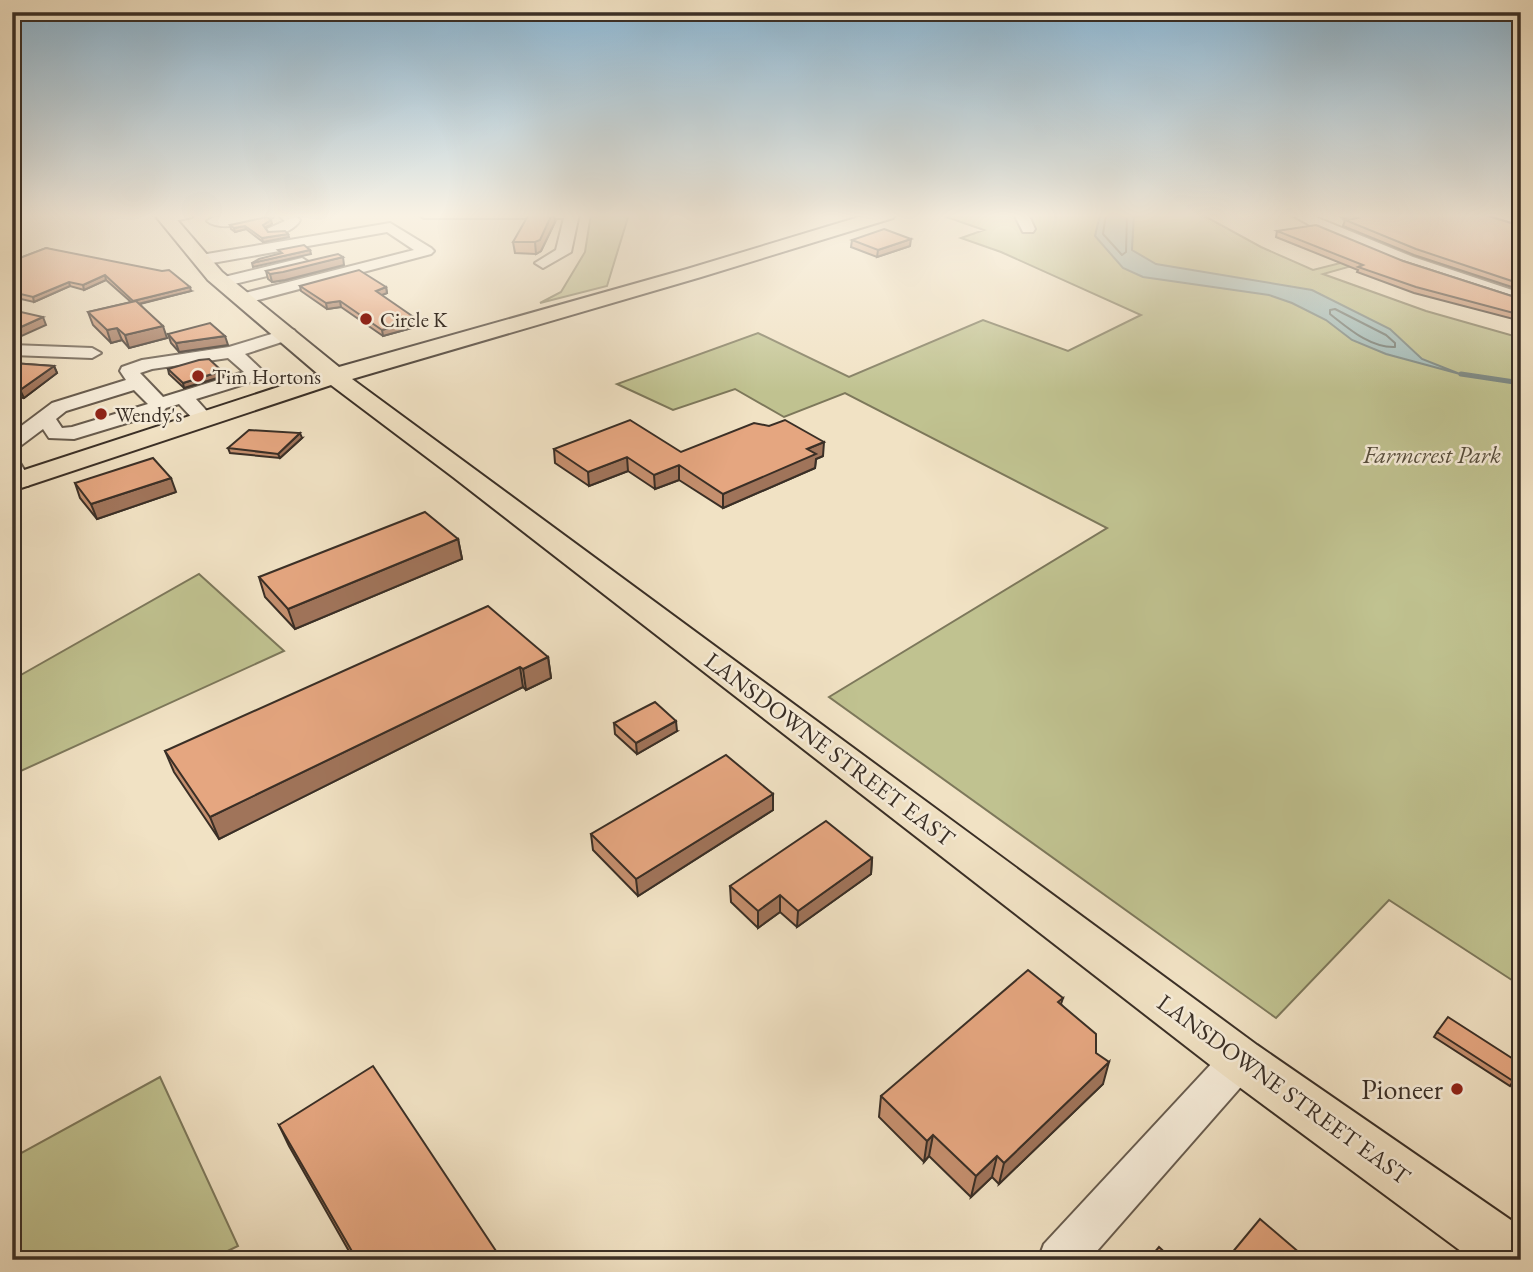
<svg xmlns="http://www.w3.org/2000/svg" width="1533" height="1272" font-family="'EB Garamond',serif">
  <rect width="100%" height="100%" fill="#f1e2c4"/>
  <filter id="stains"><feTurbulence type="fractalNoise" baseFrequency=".00286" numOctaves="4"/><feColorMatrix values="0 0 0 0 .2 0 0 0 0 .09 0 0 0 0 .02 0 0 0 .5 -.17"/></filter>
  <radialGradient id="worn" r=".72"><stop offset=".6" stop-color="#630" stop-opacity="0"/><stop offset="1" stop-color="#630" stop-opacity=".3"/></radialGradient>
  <!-- green -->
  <g fill="#c0c290" stroke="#7d785b" stroke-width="2">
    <path d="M591 214H629L607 286 540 303 561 292 585 252Z"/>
    <path d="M938 214H1201L1261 247 1313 270 1364 257 1373 260 1323 274 1426 311 1521 338V986L1389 900 1276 1018 829 697 1107 528 845 393 784 417 735 389 673 410 617 384 758 333 849 377 983 320 1068 351 1141 315 1001 252 961 238 984 230Z"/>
    <path d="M199 574 284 651 12 775V680Z"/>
    <path d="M160 1077 238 1246 209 1260H12V1158Z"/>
  </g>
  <!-- water -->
  <path fill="#9ebcbc" stroke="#768480" stroke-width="2" d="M1100 214H1134L1132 250 1156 264 1312 290 1390 329 1422 359 1460 374 1386 354 1352 340 1326 320 1292 303 1269 295 1143 277 1123 268 1095 236Z"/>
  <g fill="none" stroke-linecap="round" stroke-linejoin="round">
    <!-- shore -->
    <g stroke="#6c7671" stroke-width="2">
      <path d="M1106 214 1103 234 1122 255 1126 252 1127 214"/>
      <path d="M1335 309 1386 335 1395 343V347C1370 348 1348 328 1330 314V310Z"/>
    </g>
    <!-- stream -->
    <path stroke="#768480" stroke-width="5" d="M1461 374 1521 383"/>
    <!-- minor casing -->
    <g stroke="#685c4e" stroke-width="4">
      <g id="minor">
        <path d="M170 214H194L192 217 166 223 159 219Z"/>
        <path d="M246 214H275L273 217C256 221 221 233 207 221L214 217Z"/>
        <path d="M277 214H293L300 220C296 229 280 236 271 234L267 229 285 221Z"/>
        <path d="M417 214H579L571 252 543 268 535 263 556 250 564 218H424Z"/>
        <path d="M1014 214H1028L1035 229 1033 232H1023Z"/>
        <path d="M1290 214H1308L1413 257 1521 293V303L1402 264 1319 230Z"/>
        <path d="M1479 214H1500L1521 220V229L1481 217Z"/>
        <path d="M390 223 431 248 434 251 431 254 243 304 235 299 237 295 414 250 387 232 201 265 193 260 201 255Z"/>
        <path d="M302 258 310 263 308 266 222 287 214 282 216 279Z"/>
        <path d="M288 329 294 330 297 334 294 338 245 354 266 374 264 378 196 399 213 418 210 422H196L179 404 166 408 163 412 74 439 49 438 43 429 19 447 12 449V433L52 403 126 380 120 371 122 367 142 360 229 347ZM228 358 244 372 163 397 140 373 152 369ZM134 390 148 404 72 427 62 428 56 419 66 411Z"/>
        <path d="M12 345 92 348 101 353 92 358 12 355Z"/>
        <path d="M12 462 20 463 31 481 28 486H12Z"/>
        <path d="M1240 1043 1254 1048 1259 1060 1254 1072 1089 1260H1038L1044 1244 1226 1048Z"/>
      </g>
    </g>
    <!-- major casing -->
    <g stroke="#3a2f26" stroke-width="4">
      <path id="major" d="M154 214H172L222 272 339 367 687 269 869 214H896L893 218 701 277 352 379 1257 1045 1521 1227V1260H1473L1223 1075 453 477 331 385 12 491V474L318 374 208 280Z"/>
    </g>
    <!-- minor -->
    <use href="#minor" fill="#f6ecd9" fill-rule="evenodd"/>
    <!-- major -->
    <use href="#major" fill="#f1e2c4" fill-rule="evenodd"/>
  </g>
  <!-- wall -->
  <g fill="#c58f6e" stroke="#3a2f26" stroke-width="2">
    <path d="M1334 214H1482L1521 226V290L1414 255 1343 226 1345 220H1348Z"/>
    <path d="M1508 214H1521V217Z"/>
    <path d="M555 222 541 251 536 254 515 253 513 242Z"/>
    <path d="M272 224 265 228 268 232 289 237 263 242 246 229 235 232 231 229 230 225Z"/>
    <path d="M1277 231 1403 261 1521 299V321L1414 293 1357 272 1358 270 1276 237Z"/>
    <path d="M852 240 910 246 877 257 851 247Z"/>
    <path d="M46 248 191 291 140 304 167 338 129 348 122 340 111 343 93 325 88 312 131 302 106 280 84 290 70 286 34 302 12 297V261Z"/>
    <path d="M344 265 285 280 272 282 268 279 266 271Z"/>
    <path d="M300 286 386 287 387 293 381 295 419 326 383 336 341 307 327 309 301 291Z"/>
    <path d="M168 334 228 345 179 352 171 343Z"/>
    <path d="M12 363 54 366 57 373 24 398 12 397Z"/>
    <path d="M168 369 222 371 224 376 184 388 169 374Z"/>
    <path d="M302 438 280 458 230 453 228 448Z"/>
    <path d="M554 449 681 452 823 456 816 459 815 468 723 508 679 480 655 489 628 471 589 486 555 463Z"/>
    <path d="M75 483 176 492 97 519 80 498Z"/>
    <path d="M458 539 462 559 295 629 265 597 259 577Z"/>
    <path d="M548 657 551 678 526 690 523 687 219 839 174 772 165 751Z"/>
    <path d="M614 723 677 731 637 754 615 734Z"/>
    <path d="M773 794V810L638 896 593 850 591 834Z"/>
    <path d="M872 858 871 874 797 927 780 912 758 928 731 902 730 886Z"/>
    <path d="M1063 998 1061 1004 1096 1053 1103 1084 999 1184 992 1177 971 1197 929 1156 924 1162 879 1117 881 1096Z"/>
    <path d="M1437 1032 1521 1069 1510 1086 1434 1037Z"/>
    <path d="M279 1125 502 1260H354L289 1146Z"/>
  </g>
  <!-- shaded-wall -->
  <g fill="#a0745a" stroke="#3a2f26" stroke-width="2">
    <path d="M552 214H554L555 222 541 251 536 254 535 242Z"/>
    <path d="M271 220 272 224 264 228 263 225Z"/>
    <path d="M245 226 246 229 235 232 234 228Z"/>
    <path d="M288 234 289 237 263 242 262 238Z"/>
    <path d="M911 239 910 246 877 257 878 250Z"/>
    <path d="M310 250 311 254 253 267 252 263Z"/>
    <path d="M343 257 344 265 285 280 272 282 270 274Z"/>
    <path d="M105 275 106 280 84 290 83 285Z"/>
    <path d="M69 282 70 286 34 302 33 297Z"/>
    <path d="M190 287 191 291 134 305 133 301Z"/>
    <path d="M386 287 387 293 377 297 376 291Z"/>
    <path d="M340 301 341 307 327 309 326 303Z"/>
    <path d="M43 317 46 325 15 339 12 331Z"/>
    <path d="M418 320 419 326 383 336 382 330Z"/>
    <path d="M163 326 167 338 129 348 125 335Z"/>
    <path d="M117 328 122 340 111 343 107 330Z"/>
    <path d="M225 336 228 345 179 352 176 343Z"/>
    <path d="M54 366 57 373 24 398 20 390Z"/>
    <path d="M222 371 224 376 184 388 183 383Z"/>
    <path d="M300 433 302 438 280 458 278 454Z"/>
    <path d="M824 442 823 456 816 459 815 468 723 508V494L807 449Z"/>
    <path d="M627 457 628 471 589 486 588 472Z"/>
    <path d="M679 465V480L655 489 654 475Z"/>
    <path d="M171 478 176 492 97 519 91 504Z"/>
    <path d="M458 539 462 559 295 629 288 609Z"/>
    <path d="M548 657 551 678 526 690 523 669Z"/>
    <path d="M520 667 523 687 219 839 210 817Z"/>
    <path d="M676 721 677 731 637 754 636 743Z"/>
    <path d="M773 794V810L638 896 636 879Z"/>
    <path d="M872 858 871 874 797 927 798 911Z"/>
    <path d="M780 895V912L758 928V911Z"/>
    <path d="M1109 1062 1103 1084 999 1184 1004 1163Z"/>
    <path d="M933 1135 929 1156 924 1162 927 1141Z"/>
    <path d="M997 1156 992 1177 971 1197 976 1176Z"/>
  </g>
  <!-- building -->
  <g fill="#e5a680" stroke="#3a2f26" stroke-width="2">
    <path d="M529 214H552L540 240 535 242H513Z"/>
    <path d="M1348 214H1482L1521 226V284L1416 249 1345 220 1358 218Z"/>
    <path d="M267 217 271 220 263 225 268 232 285 231 288 234 262 238 245 226 234 228 230 225Z"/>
    <path d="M1316 225 1403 261 1521 299V315L1416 287 1358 267 1363 265 1277 231Z"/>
    <path d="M884 229 911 239 878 250 852 240Z"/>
    <path d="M304 245 310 250 252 263 259 259 282 253 278 250Z"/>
    <path d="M46 248 162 271 169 270 190 287 133 301 105 275 83 285 69 282 33 297 12 292V261Z"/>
    <path d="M338 254 343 257 283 272 270 274 266 271Z"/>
    <path d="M359 270 386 287 376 291 418 320 382 330 340 301 326 303 300 286Z"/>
    <path d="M136 301 163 326 125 335 117 328 107 330 88 312Z"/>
    <path d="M12 310 43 317 12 331Z"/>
    <path d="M210 323 225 336 176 343 168 334Z"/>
    <path d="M209 359 222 371 183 383 168 369 199 360Z"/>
    <path d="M12 363 54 366 20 390H12Z"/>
    <path d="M630 420 681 452 754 423 769 426 785 420 824 442 807 449 816 454 723 494 679 465 654 475 627 457 588 472 554 449Z"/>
    <path d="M249 430 300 433 278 454 228 448Z"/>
    <path d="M153 458 171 478 91 504 75 483Z"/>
    <path d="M425 512 458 539 288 609 259 577Z"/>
    <path d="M488 606 548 657 523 669 520 667 210 817 165 751Z"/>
    <path d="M655 702 676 721 636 743 614 723Z"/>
    <path d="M726 755 773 794 636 879 591 834Z"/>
    <path d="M826 821 872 858 798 911 780 895 758 911 730 886Z"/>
    <path d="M1028 970 1063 998 1058 1002 1096 1034V1053L1109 1062 1004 1163 997 1156 976 1176 933 1135 927 1141 881 1096Z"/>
    <path d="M1448 1017 1521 1064V1069L1513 1081 1437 1032Z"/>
    <path d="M373 1066 502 1260H357L279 1125Z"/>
    <path d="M1260 1219 1308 1260H1226Z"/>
    <path d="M1159 1247 1173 1260H1148Z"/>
  </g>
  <!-- sky -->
  <linearGradient id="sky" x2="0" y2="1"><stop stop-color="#8ab7d6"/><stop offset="0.55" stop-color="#f9f2e4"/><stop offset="1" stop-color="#f9f2e4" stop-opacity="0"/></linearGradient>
  <rect width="1533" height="392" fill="url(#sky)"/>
  <!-- markers -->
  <g fill="#8f2418" stroke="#f6ecd9" stroke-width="2.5">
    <circle cx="366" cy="319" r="7"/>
    <circle cx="198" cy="376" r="7"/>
    <circle cx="101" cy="414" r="7"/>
    <circle cx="1457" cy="1089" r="7"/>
  </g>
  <g text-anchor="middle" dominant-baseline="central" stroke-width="5" stroke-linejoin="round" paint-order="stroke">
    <!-- far-poi labels -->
    <g font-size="21" fill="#3a2f26" stroke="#f6ecd9" text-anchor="start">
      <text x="380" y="319">Circle K</text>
      <text x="212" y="376">Tim Hortons</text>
      <text x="115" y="414">Wendy's</text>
    </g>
    <!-- park labels -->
    <g font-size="24" font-style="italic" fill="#554c3b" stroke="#f6ecd9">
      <text x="1432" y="454">Farmcrest Park</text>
    </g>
    <!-- street labels -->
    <g font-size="24" fill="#3a2f26" stroke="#f6ecd9">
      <text transform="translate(830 749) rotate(37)">LANSDOWNE STREET EAST</text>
      <text transform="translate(1284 1089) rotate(36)">LANSDOWNE STREET EAST</text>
    </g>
    <!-- near-poi labels -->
    <g font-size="28" fill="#3a2f26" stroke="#f6ecd9" text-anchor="end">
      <text x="1443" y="1089">Pioneer</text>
    </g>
  </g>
  <!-- margin -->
  <rect width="1533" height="1272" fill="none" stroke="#f1e2c4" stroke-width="42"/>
  <rect x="14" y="14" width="1505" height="1244" fill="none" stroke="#3a2f26" stroke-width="3.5"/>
  <rect x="21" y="21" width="1491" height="1230" fill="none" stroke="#3a2f26" stroke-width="2"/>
  <rect width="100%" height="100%" filter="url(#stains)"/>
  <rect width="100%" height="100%" fill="url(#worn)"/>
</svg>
